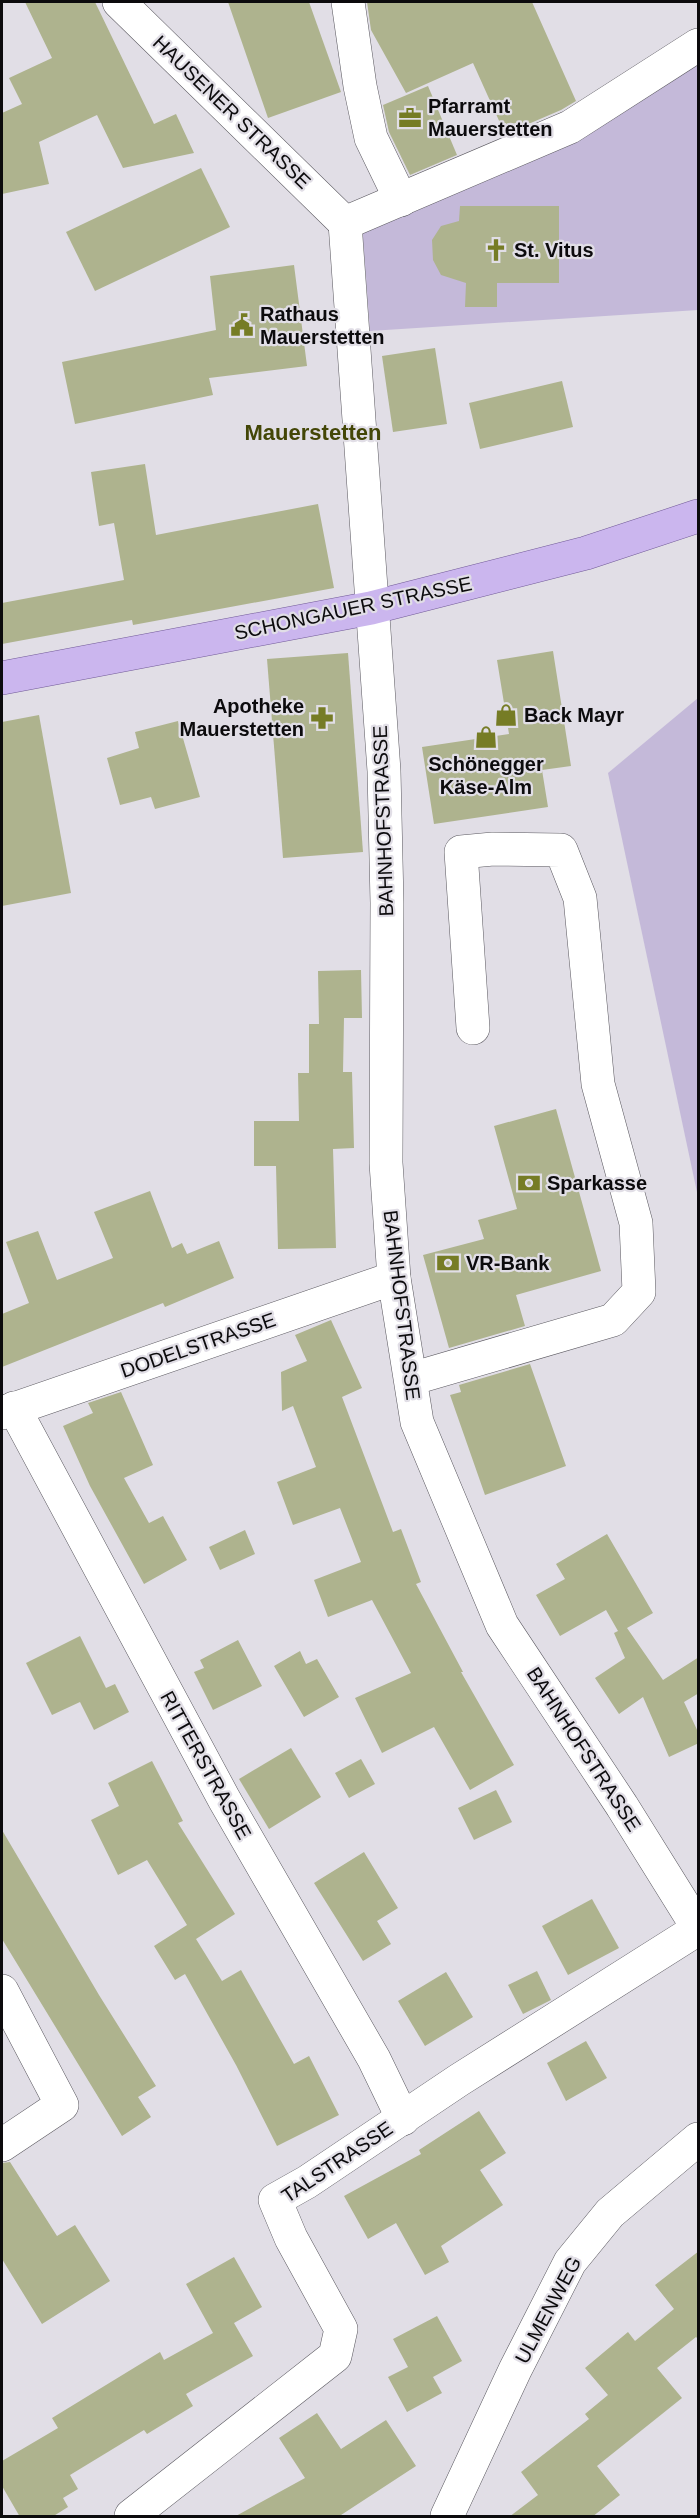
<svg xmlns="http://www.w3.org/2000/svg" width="700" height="2518" font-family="Arial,sans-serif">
  <rect width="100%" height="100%" fill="#e1dee6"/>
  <!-- green -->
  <g fill="#c4b9d9">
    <path d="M698 62V310L370 331 362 224Z"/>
    <path d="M698 698V1197L608 773Z"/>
  </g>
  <!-- building -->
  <g fill="#aeb38e">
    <path d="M25 2H95L154 124 176 114 194 153 123 168 97 115 39 142 49 184 2 194V113L22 104 9 78 52 58Z"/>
    <path d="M228 2H309L341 92 268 118Z"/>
    <path d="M367 2H532L576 101 561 110 505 134 473 63 406 93 371 30Z"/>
    <path d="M428 86 457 155 410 175 389 132 383 105Z"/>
    <path d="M201 168 230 227 95 291 66 232Z"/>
    <path d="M460 206H559V283H497V307H465L466 283 441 275 433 260 432 240 441 226 459 221Z"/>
    <path d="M294 265 307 366 209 378 213 395 75 424 62 362 216 330 210 276Z"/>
    <path d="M435 348 447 424 393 432 382 356Z"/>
    <path d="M562 381 573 427 480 449 469 403Z"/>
    <path d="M145 464 156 535 318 504 334 588 133 625 132 620 2 644V603L124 580 114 523 99 526 91 472Z"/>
    <path d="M553 651 571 766 542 770 548 807 434 824 422 747 509 734 497 660Z"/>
    <path d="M348 653 363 852 283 858 267 659Z"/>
    <path d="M39 715 71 893 2 906V722Z"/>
    <path d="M178 721 200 797 155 809 151 797 120 805 107 758 139 748 135 732Z"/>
    <path d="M361 970 362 1018H344L343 1072H352L354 1148 333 1149 336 1248 278 1249 276 1166H254V1121H299L298 1073H309V1024H319L318 971Z"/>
    <path d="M556 1109 601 1271 516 1295 525 1326 449 1348 423 1255 484 1239 478 1220 517 1209 494 1126Z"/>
    <path d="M150 1191 172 1248 182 1243 187 1254 219 1241 234 1278 165 1307 163 1303 2 1367V1314L29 1303 6 1242 38 1231 57 1280 113 1258 94 1212Z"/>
    <path d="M331 1320 362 1388 342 1397 393 1532 401 1529 421 1582 416 1584 463 1672H461L514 1765 470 1790 434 1727 382 1753 355 1698 411 1673 372 1600 328 1617 314 1580 361 1562 340 1508 293 1525 277 1482 316 1467 293 1406 282 1411 281 1372 307 1361 295 1335Z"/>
    <path d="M530 1364 566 1466 485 1495 450 1395 461 1392 459 1385Z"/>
    <path d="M121 1392 153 1465 124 1478 149 1523 163 1516 187 1560 144 1584 90 1486 63 1426 93 1413 88 1403Z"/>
    <path d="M245 1530 255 1554 220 1570 209 1547Z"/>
    <path d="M607 1534 653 1613 627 1628 663 1680 699 1657V1693L684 1702 699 1734V1743L669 1757 643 1697 619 1714 595 1678 625 1658 614 1633 618 1631 606 1610 560 1636 536 1595 565 1579 556 1564Z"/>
    <path d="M80 1636 106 1688 115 1684 129 1712 94 1730 80 1702 52 1715 26 1663Z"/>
    <path d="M238 1640 262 1686 213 1710 194 1672 204 1668 200 1660Z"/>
    <path d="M300 1651 306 1664 317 1659 339 1697 304 1717 274 1666Z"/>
    <path d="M291 1748 321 1797 269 1829 239 1779Z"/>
    <path d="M361 1759 375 1784 349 1798 335 1773Z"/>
    <path d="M152 1761 183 1821 178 1823 235 1914 196 1939 222 1981 241 1970 294 2064 309 2056 339 2115 277 2146 236 2065 185 1974 175 1980 154 1946 187 1925 147 1860 118 1875 91 1820 119 1806 108 1783Z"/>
    <path d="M496 1790 512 1822 474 1840 458 1808Z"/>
    <path d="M2 1830 99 1995 156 2086 138 2097 151 2117 122 2136 2 1939Z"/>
    <path d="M364 1852 398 1908 377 1921 391 1944 363 1961 314 1883Z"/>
    <path d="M592 1899 619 1948 568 1975 542 1926Z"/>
    <path d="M537 1971 551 2000 523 2014 508 1985Z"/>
    <path d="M446 1972 473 2017 425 2046 398 2001Z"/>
    <path d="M586 2041 607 2078 566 2101 547 2063Z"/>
    <path d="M479 2111 506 2153 480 2170 503 2205 441 2246 449 2262 425 2275 396 2223 368 2239 344 2196 421 2154 419 2150Z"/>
    <path d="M10 2162 57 2236 75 2225 110 2281 42 2324 2 2259V2163Z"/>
    <path d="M699 2251V2340L696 2337 657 2368 682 2398 597 2466 620 2495 592 2517H509L538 2495 521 2472 589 2419 585 2414 608 2395 585 2368 628 2332 635 2341 674 2309 655 2285Z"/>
    <path d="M234 2257 262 2307 234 2323 253 2356 186 2394 193 2406 147 2434 144 2430 70 2475 78 2489 63 2498 68 2507 52 2517H20L2 2486V2461L58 2428 52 2418 160 2352 164 2360 213 2333 186 2284Z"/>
    <path d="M437 2316 462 2361 433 2377 442 2393 407 2412 388 2377 408 2367 393 2339Z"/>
    <path d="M317 2413 341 2449 386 2420 416 2466 338 2517H234L305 2478 279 2438Z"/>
  </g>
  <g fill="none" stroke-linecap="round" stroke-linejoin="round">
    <!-- minor casing -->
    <g stroke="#5b5960" stroke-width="34">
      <g id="minor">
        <path d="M119 2 345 223"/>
        <path d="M348 2 360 86 371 138 401 200"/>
        <path d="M345 223 384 771 387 903 386 1163 394 1278 417 1422 502 1625 622 1806 698 1928"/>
        <path d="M345 223 570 127 698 45"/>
        <path d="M411 1379 613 1320 639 1292 636 1223 598 1084 580 898 561 850 493 849 461 852 473 1028"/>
        <path d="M14 1408 224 1799 374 2059 403 2119"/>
        <path d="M2 1413 394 1278"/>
        <path d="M2 1991 62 2105 2 2145"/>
        <path d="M131 2516 335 2356 341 2329 291 2238 275 2200 307 2182 459 2080 698 1929"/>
        <path d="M447 2516 515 2370 570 2262 610 2213 698 2139"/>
      </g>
    </g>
    <!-- major casing -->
    <g stroke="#715a97" stroke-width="34">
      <path id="major" d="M2 678 371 608 586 553 698 516"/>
    </g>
    <!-- minor -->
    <use href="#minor" stroke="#fff" stroke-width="33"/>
    <!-- major -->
    <use href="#major" stroke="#cbb6ee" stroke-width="33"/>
  </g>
  <!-- icons -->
  <defs>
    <g id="office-bare" transform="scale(1.8)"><path d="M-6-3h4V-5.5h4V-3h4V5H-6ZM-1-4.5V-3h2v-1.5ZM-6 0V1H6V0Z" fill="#767c25" stroke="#e1dee6" stroke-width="2.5" paint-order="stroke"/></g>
    <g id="church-bare" transform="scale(1.8)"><path d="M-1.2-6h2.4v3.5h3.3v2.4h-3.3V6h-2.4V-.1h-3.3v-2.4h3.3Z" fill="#767c25" stroke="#e1dee6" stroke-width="2.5" paint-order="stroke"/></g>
    <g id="civic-bare" transform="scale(1.8)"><path d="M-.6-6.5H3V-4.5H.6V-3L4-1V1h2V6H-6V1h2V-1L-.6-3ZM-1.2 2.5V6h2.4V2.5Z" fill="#767c25" stroke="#e1dee6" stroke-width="2.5" paint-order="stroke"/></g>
    <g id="shop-bare" transform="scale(1.8)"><path d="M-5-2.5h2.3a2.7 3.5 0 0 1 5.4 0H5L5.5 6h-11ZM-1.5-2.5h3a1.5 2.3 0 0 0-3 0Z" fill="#767c25" stroke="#e1dee6" stroke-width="2.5" paint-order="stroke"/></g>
    <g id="pharmacy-bare" transform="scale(1.8)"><path d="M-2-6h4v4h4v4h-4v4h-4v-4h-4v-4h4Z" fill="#767c25" stroke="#e1dee6" stroke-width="2.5" paint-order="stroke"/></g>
    <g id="bank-bare" transform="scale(1.8)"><path d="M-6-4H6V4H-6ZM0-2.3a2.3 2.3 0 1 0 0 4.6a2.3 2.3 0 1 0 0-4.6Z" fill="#767c25" stroke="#e1dee6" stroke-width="2.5" paint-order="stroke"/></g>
  </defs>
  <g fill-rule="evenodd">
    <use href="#office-bare" x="410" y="118"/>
    <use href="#church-bare" x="496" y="250"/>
    <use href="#civic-bare" x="242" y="325"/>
    <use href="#shop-bare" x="506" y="715"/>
    <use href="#pharmacy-bare" x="322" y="718"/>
    <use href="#shop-bare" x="486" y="737"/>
    <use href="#bank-bare" x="529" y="1183"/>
    <use href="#bank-bare" x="448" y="1263"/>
  </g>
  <g text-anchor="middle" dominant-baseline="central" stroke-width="4.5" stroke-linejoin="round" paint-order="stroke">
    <!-- poi labels -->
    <g font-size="20" font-weight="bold" fill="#0c0b0d" stroke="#e1dee6" text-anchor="start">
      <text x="428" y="106">Pfarramt<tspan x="428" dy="23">Mauerstetten</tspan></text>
      <text x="514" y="250">St. Vitus</text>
      <text x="260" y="314">Rathaus<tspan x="260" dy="23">Mauerstetten</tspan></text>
      <text x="304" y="706" text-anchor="end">Apotheke<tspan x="304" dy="23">Mauerstetten</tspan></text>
      <text x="524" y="715">Back Mayr</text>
      <text x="486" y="764" text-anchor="middle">Schönegger<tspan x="486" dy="23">Käse-Alm</tspan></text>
      <text x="547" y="1183">Sparkasse</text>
      <text x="466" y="1263">VR-Bank</text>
    </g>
    <!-- street labels -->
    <g font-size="20" fill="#0c0b0d" stroke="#e1dee6">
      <text transform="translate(232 112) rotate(44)">HAUSENER STRASSE</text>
      <text transform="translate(353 608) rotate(-12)">SCHONGAUER STRASSE</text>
      <text transform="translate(383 821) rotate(-92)">BAHNHOFSTRASSE</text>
      <text transform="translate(402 1305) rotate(83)">BAHNHOFSTRASSE</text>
      <text transform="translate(198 1345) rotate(-19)">DODELSTRASSE</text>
      <text transform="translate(584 1749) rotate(57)">BAHNHOFSTRASSE</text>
      <text transform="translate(206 1765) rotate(61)">RITTERSTRASSE</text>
      <text transform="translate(337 2162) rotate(-34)">TALSTRASSE</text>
      <text transform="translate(548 2310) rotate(-62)">ULMENWEG</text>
    </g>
    <!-- quarter labels -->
    <g font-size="22" font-weight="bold" fill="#434607" stroke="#e1dee6">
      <text x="313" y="432">Mauerstetten</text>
    </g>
  </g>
  <!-- border -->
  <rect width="700" height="2518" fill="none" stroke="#0c0b0d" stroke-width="6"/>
</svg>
